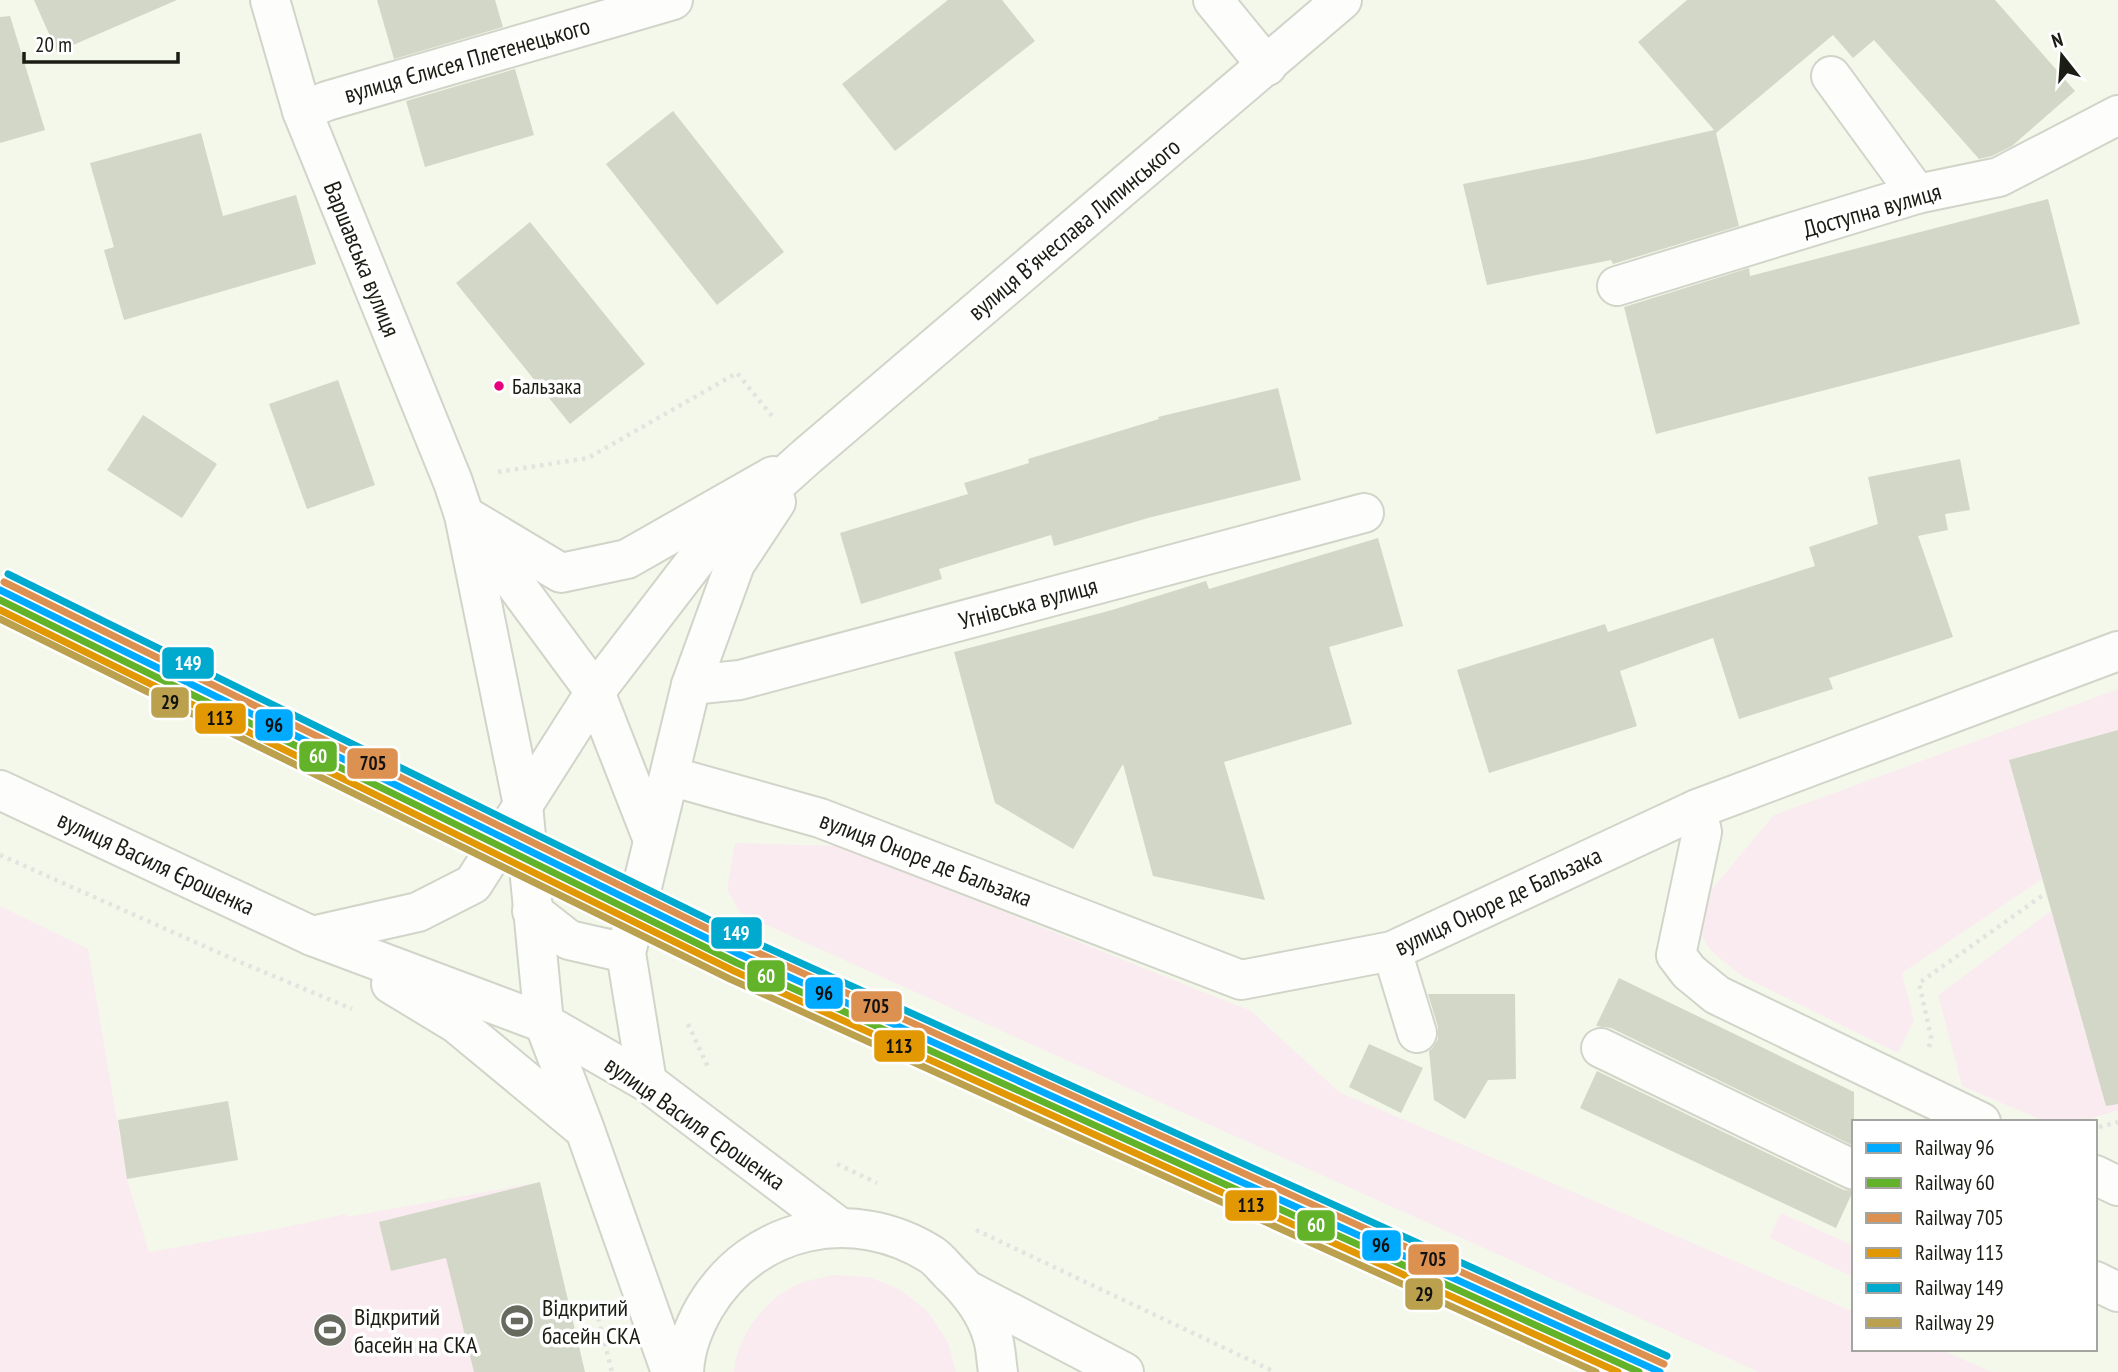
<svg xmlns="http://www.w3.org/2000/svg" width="2118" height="1372" font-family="'PT Sans Narrow',sans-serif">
  <rect width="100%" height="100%" fill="#f4f8ea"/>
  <!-- green -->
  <g fill="#faebf0">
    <path d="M2118 689V730L2009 760 2042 879 1902 973 1914 1020 1898 1053 1742 976 1710 950 1702 936 1701 902 1774 815Z"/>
    <path d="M735 843 839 846 1251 1011 1339 1092 1854 1312V1349H1939L1992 1372H1759L740 913 727 889Z"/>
    <path d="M0 906 88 949 127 1179 149 1252 277 1229 346 1214 347 1217 540 1182 585 1372H0Z"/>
    <path d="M2051 911 2088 1043 2118 1035V1110L2081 1122H2046L1962 1086 1938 995Z"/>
    <path d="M1781 1213 1854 1246V1277L1769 1238Z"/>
    <path d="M833 1275 869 1277 901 1290 928 1312 948 1342 956 1372H734C736 1336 767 1296 801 1283 811 1279 823 1278 833 1275Z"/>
  </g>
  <!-- building -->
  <g fill="#d3d7c7">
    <path d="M34 0H177L57 52Z"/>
    <path d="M377 0H495L503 27 394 59Z"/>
    <path d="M948 0H1002L1035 41 895 151 842 84Z"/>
    <path d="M1687 0H1995L2075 91 2012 146 1992 156 1979 159 1874 40 1853 58 1833 35 1716 133 1739 226 1613 264 1611 260 1487 285 1463 184 1588 159 1714 130 1638 42Z"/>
    <path d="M10 16 45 130 0 143V17Z"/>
    <path d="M515 69 534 135 425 167 406 101Z"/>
    <path d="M673 111 784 252 717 305 606 164Z"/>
    <path d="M201 133 223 216 296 195 316 264 124 320 104 250 114 247 90 163Z"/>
    <path d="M2048 199 2080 324 1656 434 1624 307 1749 268 1750 276Z"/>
    <path d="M530 222 645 364 570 424 456 283Z"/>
    <path d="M338 380 375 485 307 509 269 404Z"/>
    <path d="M1278 388 1301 480 1148 518 1054 546 1051 535 939 569 942 579 861 604 840 533 968 494 964 483 1029 463 1028 459 1159 419 1158 417Z"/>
    <path d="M143 415 217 464 182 518 107 470Z"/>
    <path d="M1960 459 1970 510 1945 514 1948 530 1918 536 1953 637 1829 678 1833 689 1739 719 1713 638 1620 671 1637 726 1489 773 1457 670 1605 624 1608 632 1815 566 1809 547 1878 524 1868 477Z"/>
    <path d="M1378 538 1403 626 1329 647 1352 724 1224 762 1265 900 1153 876 1123 764 1073 849 995 803 954 652 1112 610 1206 581 1209 589Z"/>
    <path d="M2118 730V1104L2106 1106 2009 760Z"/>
    <path d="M1619 978 1854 1092V1146L1611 1028 1596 1026Z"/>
    <path d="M1428 994H1515L1516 1079 1488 1080 1465 1119 1434 1100 1429 1051 1433 1047 1438 1039V1027Z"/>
    <path d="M1369 1044 1423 1068 1401 1113 1349 1087Z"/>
    <path d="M1597 1071 1844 1190 1853 1191 1836 1228 1580 1108Z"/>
    <path d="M228 1101 238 1160 127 1179 118 1120Z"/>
    <path d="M540 1182 585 1372H474L446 1258 391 1271 379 1222Z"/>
  </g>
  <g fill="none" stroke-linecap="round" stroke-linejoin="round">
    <!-- minor casing -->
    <g stroke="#d1d4c9" stroke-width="42">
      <g id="minor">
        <path d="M270 0 302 111 453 482 464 515 523 805"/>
        <path d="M1213 0 1267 66"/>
        <path d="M1831 76 1917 194"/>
        <path d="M302 111 327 101 673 0"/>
        <path d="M1617 286 1917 194 1999 177 2118 115"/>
        <path d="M464 515 561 573 627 559 773 476"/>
        <path d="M474 528 595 692 653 840"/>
        <path d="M691 685 740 680 1364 513"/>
        <path d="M670 776 820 818 1241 980 1392 951 1697 809 2118 651"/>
        <path d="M1697 809 1702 832 1676 955 1689 972 1717 995 1981 1122"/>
        <path d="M1392 951 1417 1033"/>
        <path d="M1601 1048 1854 1170"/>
        <path d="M2095 1175 2118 1186"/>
        <path d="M2095 1281 2118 1292"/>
        <path d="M969 1291 1124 1372"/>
      </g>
    </g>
    <!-- major casing -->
    <g stroke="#d1d4c9" stroke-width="42">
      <g id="major">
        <path d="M0 790 312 936 544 1023 647 1082 839 1227"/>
        <path d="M523 805 544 1023 584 1127"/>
        <path d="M532 911 569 940 626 953"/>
        <path d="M312 936 418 912 473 884 595 692 707 546 806 457 1342 0"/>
        <path d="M391 984 457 1024 585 1130 671 1372"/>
        <path d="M647 1082 626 953 691 685 735 564 776 502"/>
        <path d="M684 1372C685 1349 694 1326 705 1307 753 1226 853 1205 932 1255 939 1260 945 1268 951 1274 968 1290 985 1312 992 1335 996 1346 996 1360 998 1372"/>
      </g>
    </g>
    <!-- path -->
    <g stroke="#e3e4e0" stroke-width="4.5" stroke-dasharray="3.5 5" stroke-linecap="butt">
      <path d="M498 472 588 458 737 373 772 416"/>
      <path d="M0 855 233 959 352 1009"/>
      <path d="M688 1024 708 1067"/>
      <path d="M1929 1047 1931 1037 1919 983 2046 893"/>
      <path d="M2099 1127 2118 1122"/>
      <path d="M837 1164 877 1183"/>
      <path d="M976 1230 1275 1372"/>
      <path d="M596 1310 612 1372"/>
    </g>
    <!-- minor -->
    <use href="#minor" stroke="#fdfefc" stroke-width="38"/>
    <!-- major -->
    <use href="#major" stroke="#fdfefc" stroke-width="38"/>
    <!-- rail-1 casing -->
    <g stroke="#fff" stroke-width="12">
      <path id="rail-1" d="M0 590 741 955 1660 1372"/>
    </g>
    <!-- rail-2 casing -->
    <g stroke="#fff" stroke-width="12">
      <path id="rail-2" d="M0 600 737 963 1639 1372"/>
    </g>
    <!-- rail-3 casing -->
    <g stroke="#fff" stroke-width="12">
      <path id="rail-3" d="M4 582 745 947 1664 1364"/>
    </g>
    <!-- rail-4 casing -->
    <g stroke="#fff" stroke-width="12">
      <path id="rail-4" d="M0 610 734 971 1618 1372"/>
    </g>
    <!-- rail-5 casing -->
    <g stroke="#fff" stroke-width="12">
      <path id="rail-5" d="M8 574 748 939 1667 1356"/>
    </g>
    <!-- rail-6 casing -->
    <g stroke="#fff" stroke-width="12">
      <path id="rail-6" d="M0 619 730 979 1596 1372"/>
    </g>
    <!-- rail-1 -->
    <use href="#rail-1" stroke="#0af" stroke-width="7"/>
    <!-- rail-2 -->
    <use href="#rail-2" stroke="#62b32a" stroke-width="7"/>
    <!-- rail-3 -->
    <use href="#rail-3" stroke="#dd9151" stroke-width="7"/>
    <!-- rail-4 -->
    <use href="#rail-4" stroke="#e19802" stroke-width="7"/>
    <!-- rail-5 -->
    <use href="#rail-5" stroke="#00a9ce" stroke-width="7"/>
    <!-- rail-6 -->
    <use href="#rail-6" stroke="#bba14d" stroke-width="7"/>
  </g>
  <!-- icons -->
  <defs>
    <g id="stadium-disc" transform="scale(1.75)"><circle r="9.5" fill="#676a5f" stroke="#fff"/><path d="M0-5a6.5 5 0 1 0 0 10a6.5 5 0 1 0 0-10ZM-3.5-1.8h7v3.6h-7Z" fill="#fff"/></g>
  </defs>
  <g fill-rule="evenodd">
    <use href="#stadium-disc" x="517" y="1321"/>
    <use href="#stadium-disc" x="330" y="1330"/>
  </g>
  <!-- markers -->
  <circle fill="#e5007d" stroke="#fff" stroke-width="2.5" cx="499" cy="386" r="6"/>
  <g text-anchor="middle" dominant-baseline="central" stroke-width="7" stroke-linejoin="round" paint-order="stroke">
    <!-- bus labels -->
    <g font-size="22" fill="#1b1d14" stroke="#fff" text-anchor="start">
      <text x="512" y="386">Бальзака</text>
    </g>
    <!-- street labels -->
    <g font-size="24" fill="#1b1d14" stroke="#fff">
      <text transform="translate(467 60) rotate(-16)">вулиця Єлисея Плетенецького</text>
      <text transform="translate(1872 210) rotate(-16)">Доступна вулиця</text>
      <text transform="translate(1074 229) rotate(-40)">вулиця Вʼячеслава Липинського</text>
      <text transform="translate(362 259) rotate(68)">Варшавська вулиця</text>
      <text transform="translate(1028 603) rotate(-15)">Угнівська вулиця</text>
      <text transform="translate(926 859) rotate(21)">вулиця Оноре де Бальзака</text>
      <text transform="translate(156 863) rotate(25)">вулиця Василя Єрошенка</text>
      <text transform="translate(1498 901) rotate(-25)">вулиця Оноре де Бальзака</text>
      <text transform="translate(695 1123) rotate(35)">вулиця Василя Єрошенка</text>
    </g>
    <!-- poi labels -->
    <g font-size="24" fill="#1b1d14" stroke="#fff" text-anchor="start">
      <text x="542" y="1307">Відкритий<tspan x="542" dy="28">басейн СКА</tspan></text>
      <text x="354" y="1316">Відкритий<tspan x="354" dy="28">басейн на СКА</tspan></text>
    </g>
  </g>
  <g stroke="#fff" stroke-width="2.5">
    <rect x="161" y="646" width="54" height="34" rx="7" fill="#00a9ce"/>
    <rect x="150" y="686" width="40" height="33" rx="7" fill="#bba14d"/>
    <rect x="194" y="702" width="53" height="33" rx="7" fill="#e19802"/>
    <rect x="254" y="708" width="40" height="34" rx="7" fill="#0af"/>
    <rect x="298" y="740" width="40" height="33" rx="7" fill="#62b32a"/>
    <rect x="346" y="747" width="53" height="33" rx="7" fill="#dd9151"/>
    <rect x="710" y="916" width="53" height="34" rx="7" fill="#00a9ce"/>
    <rect x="746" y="959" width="40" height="34" rx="7" fill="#62b32a"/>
    <rect x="804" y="976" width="40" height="34" rx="7" fill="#0af"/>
    <rect x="850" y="990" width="53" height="33" rx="7" fill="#dd9151"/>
    <rect x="873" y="1029" width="53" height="34" rx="7" fill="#e19802"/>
    <rect x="1224" y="1189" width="54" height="33" rx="7" fill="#e19802"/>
    <rect x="1296" y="1209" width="40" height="33" rx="7" fill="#62b32a"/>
    <rect x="1361" y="1229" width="41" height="33" rx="7" fill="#0af"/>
    <rect x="1407" y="1243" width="53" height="33" rx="7" fill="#dd9151"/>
    <rect x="1404" y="1277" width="40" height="34" rx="7" fill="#bba14d"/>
  </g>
  <g font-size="19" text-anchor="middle" font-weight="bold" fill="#fff">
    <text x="188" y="670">149</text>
    <text x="318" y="763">60</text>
    <text x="736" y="940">149</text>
    <text x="766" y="983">60</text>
    <text x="1316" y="1232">60</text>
  </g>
  <g font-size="19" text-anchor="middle" font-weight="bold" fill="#111">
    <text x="170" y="709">29</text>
    <text x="220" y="725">113</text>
    <text x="274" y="732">96</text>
    <text x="373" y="770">705</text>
    <text x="824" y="1000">96</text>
    <text x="876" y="1013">705</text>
    <text x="899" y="1053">113</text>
    <text x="1251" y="1212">113</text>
    <text x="1381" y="1252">96</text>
    <text x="1433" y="1266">705</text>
    <text x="1424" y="1301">29</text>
  </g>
  <!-- legend -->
  <rect x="1852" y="1120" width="245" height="231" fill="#ffffff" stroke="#a4a5a1" stroke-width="2"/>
  <rect x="1866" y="1143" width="35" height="10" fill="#00aaff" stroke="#a4a5a1" stroke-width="2"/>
  <text x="1915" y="1155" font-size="21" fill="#1b1d14">Railway 96</text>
  <rect x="1866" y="1178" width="35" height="10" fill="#62b32a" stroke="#a4a5a1" stroke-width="2"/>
  <text x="1915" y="1190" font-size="21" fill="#1b1d14">Railway 60</text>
  <rect x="1866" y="1213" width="35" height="10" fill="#dd9151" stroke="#a4a5a1" stroke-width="2"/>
  <text x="1915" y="1225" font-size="21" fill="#1b1d14">Railway 705</text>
  <rect x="1866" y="1248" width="35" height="10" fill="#e19802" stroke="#a4a5a1" stroke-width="2"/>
  <text x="1915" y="1260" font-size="21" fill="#1b1d14">Railway 113</text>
  <rect x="1866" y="1283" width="35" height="10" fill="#00a9ce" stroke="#a4a5a1" stroke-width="2"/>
  <text x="1915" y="1295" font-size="21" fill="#1b1d14">Railway 149</text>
  <rect x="1866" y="1318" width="35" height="10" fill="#bba14d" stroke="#a4a5a1" stroke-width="2"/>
  <text x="1915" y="1330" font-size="21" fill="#1b1d14">Railway 29</text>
  <!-- north arrow -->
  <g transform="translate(2062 56) rotate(343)" stroke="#ffffff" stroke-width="5" paint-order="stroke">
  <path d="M0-5L12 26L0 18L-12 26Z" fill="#1b1d14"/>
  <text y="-10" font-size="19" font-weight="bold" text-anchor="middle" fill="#1b1d14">N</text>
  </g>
  <!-- scale -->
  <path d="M24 52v10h154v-10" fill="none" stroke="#1b1d14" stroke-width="3.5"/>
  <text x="35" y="52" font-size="21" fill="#1b1d14" stroke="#ffffff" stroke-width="5" paint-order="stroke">20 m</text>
</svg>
